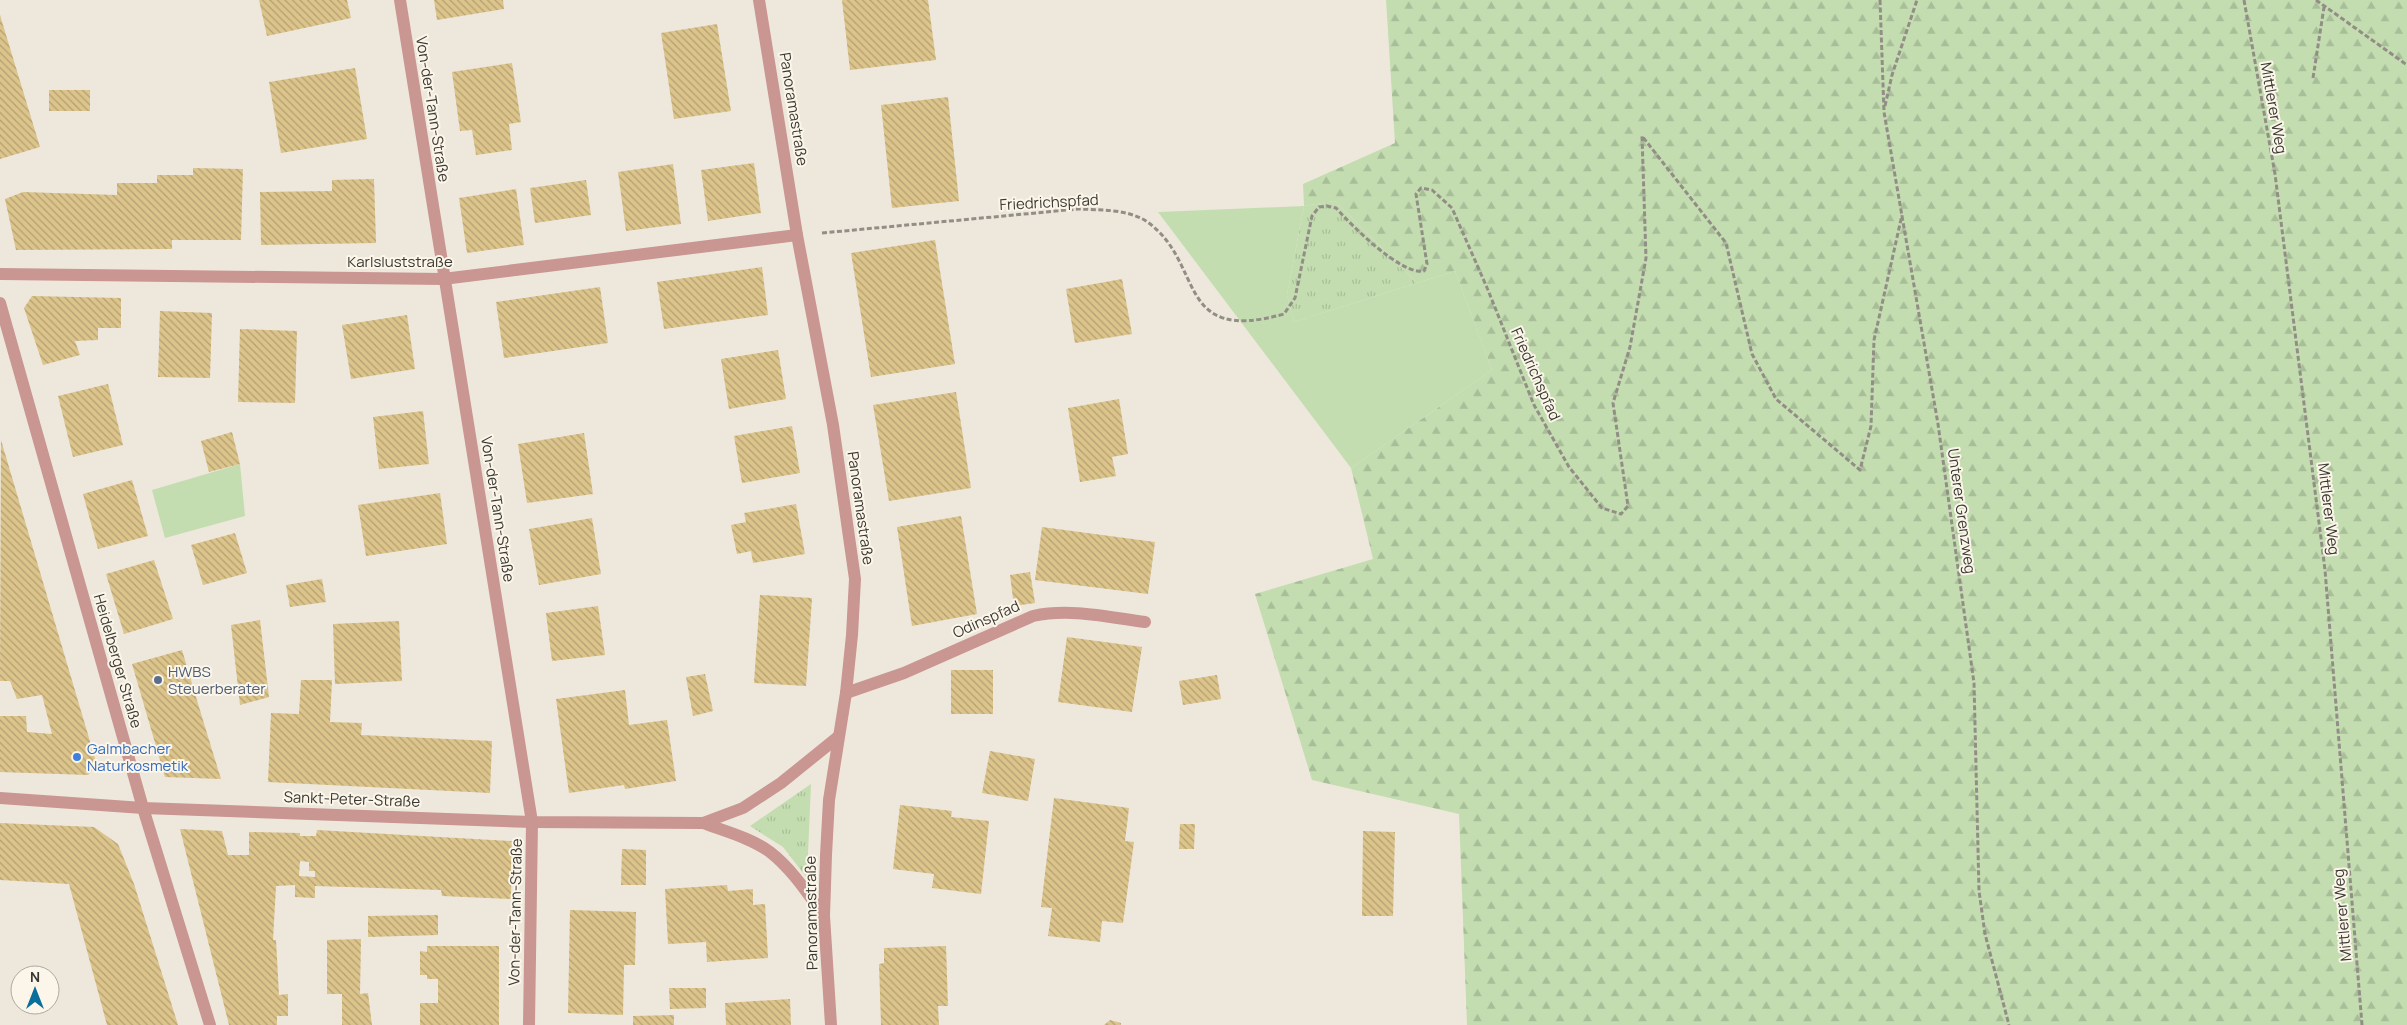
<svg xmlns="http://www.w3.org/2000/svg" width="2407" height="1025" font-family="Manrope,sans-serif">
  <defs>
    <pattern id="grass-tufts" width="24" height="20" patternUnits="userSpaceOnUse" patternTransform="scale(1.25)"><rect width="24" height="20" fill="#c3ddb0"/><path d="M3 7l-1-3M5 7V3M7 7l1-3M15 17l-1-3M17 17v-4M19 17l1-3" fill="none" stroke="#a8be98"/></pattern>
    <pattern id="forest-firs" width="22" height="20" patternUnits="userSpaceOnUse" patternTransform="scale(1.25)"><rect width="22" height="20" fill="#c3ddb0"/><path d="M5 1l3.5 6h-7zM16 11l3.5 6h-7z" fill="#a8be98"/></pattern>
    <pattern id="building-back-hatch" width="6" height="6" patternUnits="userSpaceOnUse" patternTransform="scale(1.25)"><rect width="6" height="6" fill="#dcc48b"/><path d="M-1 5l2 2M0 0l6 6M5-1l2 2" fill="none" stroke="#b3a072"/></pattern>
  </defs>
  <rect width="100%" height="100%" fill="#eee8dc"/>
  <!-- grass -->
  <g fill="url(#grass-tufts)">
    <path d="M1335 201 1417 283 1294 322 1287 295 1304 206Z"/>
    <path d="M811 784 807 878 783 847 750 826Z"/>
  </g>
  <!-- forest -->
  <path fill="url(#forest-firs)" d="M1386 0H2407V1025H1467L1459 814 1312 780 1255 594 1373 559 1351 468 1492 370 1455 271 1417 283 1335 201 1304 206 1303 184 1395 143Z"/>
  <!-- garden -->
  <g fill="#c3ddb0">
    <path d="M1304 206 1287 295 1294 322 1455 271 1492 370 1351 468 1158 212Z"/>
    <path d="M240 464 245 516 165 538 152 490Z"/>
  </g>
  <!-- building -->
  <g fill="url(#building-back-hatch)" fill-rule="evenodd">
    <path d="M259 0H347L351 18 267 36Z"/>
    <path d="M434 0H503L504 9 437 20Z"/>
    <path d="M842 0H928L936 60 850 70Z"/>
    <path d="M0 15 40 147 0 159Z"/>
    <path d="M717 24 731 111 674 119 661 33Z"/>
    <path d="M512 63 521 122 509 124 512 150 476 155 472 130 460 131 452 72Z"/>
    <path d="M355 68 367 139 281 153 269 82Z"/>
    <rect x="49" y="90" width="41" height="21"/>
    <path d="M948 97 959 201 892 208 881 105Z"/>
    <path d="M754 163 761 213 708 221 701 170Z"/>
    <path d="M673 164 681 224 626 231 618 172Z"/>
    <path d="M193 168 243 169 241 240H172V249L16 250 5 199 23 192 117 195V183H157V175H193Z"/>
    <path d="M374 179 376 243 261 245 260 192 332 191V180Z"/>
    <path d="M586 180 591 215 535 223 530 188Z"/>
    <path d="M516 189 524 245 467 253 459 198Z"/>
    <path d="M935 240 955 364 871 377 851 253Z"/>
    <path d="M762 267 768 315 664 329 657 282Z"/>
    <path d="M1122 279 1132 334 1075 343 1066 289Z"/>
    <path d="M600 287 608 343 504 358 496 302Z"/>
    <path d="M32 296 121 298V328H98V340L75 341 80 355 43 365 24 308Z"/>
    <path d="M160 311 212 313 210 378 158 377Z"/>
    <path d="M407 315 415 369 351 379 342 325Z"/>
    <path d="M240 329 297 331 295 403 238 402Z"/>
    <path d="M778 350 786 399 729 409 721 359Z"/>
    <path d="M108 384 123 445 73 457 58 396Z"/>
    <path d="M956 392 971 488 889 501 873 405Z"/>
    <path d="M1119 399 1128 454 1112 457 1116 476 1080 482 1068 408Z"/>
    <path d="M423 411 429 464 379 469 373 417Z"/>
    <path d="M792 426 800 473 742 483 734 436Z"/>
    <path d="M232 432 240 464 209 472 201 441Z"/>
    <path d="M584 433 593 494 527 503 518 444Z"/>
    <path d="M1 440 97 765 88 775 0 772V716H26L27 732 52 734 42 695 17 699 10 681H0Z"/>
    <path d="M132 480 148 536 98 549 83 494Z"/>
    <path d="M440 493 447 544 366 556 358 505Z"/>
    <path d="M796 504 805 554 753 563 751 551 737 554 731 525 746 522 744 513Z"/>
    <path d="M961 516 977 614 912 626 897 527Z"/>
    <path d="M592 518 601 574 539 585 529 529Z"/>
    <path d="M1042 527 1155 542 1148 594 1035 580Z"/>
    <path d="M235 533 247 573 203 585 191 545Z"/>
    <path d="M154 560 173 619 124 634 106 574Z"/>
    <path d="M1030 572 1035 603 1014 606 1010 575Z"/>
    <path d="M322 579 326 602 290 607 286 585Z"/>
    <path d="M760 595 812 598 806 686 754 683Z"/>
    <path d="M598 606 605 655 552 661 546 613Z"/>
    <path d="M260 620 269 697 240 705 231 625Z"/>
    <path d="M399 621 402 681 335 684 333 624Z"/>
    <path d="M1067 637 1142 647 1132 712 1058 702Z"/>
    <path d="M182 650 202 717 221 779 165 777 132 664Z"/>
    <rect x="951" y="670" width="42" height="44"/>
    <path d="M705 674 713 711 693 716 686 677Z"/>
    <path d="M1217 675 1221 699 1183 705 1179 681Z"/>
    <path d="M301 680H332L330 722 362 723 361 735 492 741 490 793 268 782 271 713 299 714Z"/>
    <path d="M625 690 629 725 667 720 676 781 625 789 624 785 569 793 556 699Z"/>
    <path d="M990 751 1035 759 1028 801 982 793Z"/>
    <path d="M1054 798 1129 808 1125 841 1134 842 1123 923 1102 921 1100 942 1048 936 1052 908 1041 907Z"/>
    <path d="M900 805 952 811 951 817 989 821 981 894 932 888 934 874 893 869Z"/>
    <path d="M0 823 94 827 118 844 134 884 178 1025H107L69 884 0 880Z"/>
    <path d="M1180 824H1195L1194 849H1179Z"/>
    <path d="M180 829 222 831 228 855H249V832L300 833V836H316L317 830 512 841 511 899 442 896 441 890 315 886V898L295 897V885L276 886 273 940H276L279 995 288 994V1016H277V1025H229ZM300 861 309 862V871H315V877L299 876Z"/>
    <path d="M1363 831 1395 832 1393 916H1362Z"/>
    <path d="M622 849 646 850V885H621Z"/>
    <path d="M727 885 728 891 753 889V905L765 904 768 958 707 962 706 942 668 944 665 889Z"/>
    <path d="M570 910 636 912 635 965H624L623 1015 568 1013Z"/>
    <path d="M438 915V935L368 937V916Z"/>
    <path d="M361 939 360 994 368 993 372 1025H342V994H327V940Z"/>
    <path d="M427 946H499V1025H420V1003H438V979H427V975H420V951L427 952Z"/>
    <path d="M946 946 948 1006H938L939 1025H881L879 964 884 963V948Z"/>
    <path d="M669 988H706V1008L670 1009Z"/>
    <path d="M790 999 791 1025H726L725 1003Z"/>
    <path d="M674 1015V1025H633V1016Z"/>
    <path d="M1110 1020 1121 1023V1025H1104Z"/>
  </g>
  <g fill="none" stroke-linecap="round" stroke-linejoin="round">
    <!-- path -->
    <g stroke="#928e86" stroke-width="3" stroke-dasharray="5 2.5" stroke-linecap="butt">
      <path d="M1880 0 1884 112 1938 424 1974 683 1979 891 1985 934 2009 1025"/>
      <path d="M2244 0 2275 174 2325 570 2362 1025"/>
      <path d="M2316 0 2407 65"/>
      <path d="M2313 78 2324 7"/>
      <path d="M1885 106 1892 75 1917 0"/>
      <path d="M822 233 1078 209C1100 210 1127 209 1146 221 1206 262 1173 345 1284 314L1295 298 1312 216 1319 207 1327 206 1336 208C1351 225 1402 276 1424 271L1427 264 1416 194 1421 188 1432 190 1452 208 1488 290 1534 405 1569 467 1602 508 1621 514 1628 506 1613 403 1630 347 1646 258 1642 136 1726 243 1752 354 1776 399 1860 470 1871 426 1874 340 1902 215"/>
    </g>
    <!-- street -->
    <g stroke="#c99692" stroke-width="12">
      <path d="M400 0 532 822 529 1025"/>
      <path d="M759 0 797 235 833 425 855 579 852 635 846 693 829 800 826 855 824 916 831 1025"/>
      <path d="M0 274 443 279 797 235"/>
      <path d="M0 303 143 808 210 1025"/>
      <path d="M846 693 904 673 1033 616C1070 608 1107 617 1145 622"/>
      <path d="M0 798 143 808 532 822 703 823 743 808 781 783 838 737"/>
      <path d="M703 823C724 831 751 838 770 852 792 869 808 894 824 916"/>
    </g>
  </g>
  <!-- markers -->
  <circle fill="#5c6f8a" stroke="#fbf6e9" stroke-width="2" cx="158" cy="680" r="5"/>
  <circle fill="#3f7fe0" stroke="#fbf6e9" stroke-width="2" cx="77" cy="757" r="5"/>
  <g text-anchor="middle" dominant-baseline="central" stroke-width="4" stroke-linejoin="round" paint-order="stroke">
    <!-- street labels -->
    <g font-size="15" fill="#3a3833" stroke="#fbf6e9">
      <text transform="translate(2274 108) rotate(80)">Mittlerer Weg</text>
      <text transform="translate(433 109) rotate(81)">Von-der-Tann-Straße</text>
      <text transform="translate(794 109) rotate(81)">Panoramastraße</text>
      <text transform="translate(1049 202) rotate(-3)">Friedrichspfad</text>
      <text x="400" y="261">Karlsluststraße</text>
      <text transform="translate(1536 374) rotate(66)">Friedrichspfad</text>
      <text transform="translate(861 508) rotate(82)">Panoramastraße</text>
      <text transform="translate(498 509) rotate(81)">Von-der-Tann-Straße</text>
      <text transform="translate(2329 509) rotate(83)">Mittlerer Weg</text>
      <text transform="translate(1962 511) rotate(82)">Unterer Grenzweg</text>
      <text transform="translate(986 619) rotate(-24)">Odinspfad</text>
      <text transform="translate(118 661) rotate(74)">Heidelberger Straße</text>
      <text transform="translate(352 799) rotate(2)">Sankt-Peter-Straße</text>
      <text transform="translate(515 912) rotate(-89)">Von-der-Tann-Straße</text>
      <text transform="translate(811 913) rotate(-91)">Panoramastraße</text>
      <text transform="translate(2342 915) rotate(-95)">Mittlerer Weg</text>
    </g>
    <!-- service labels -->
    <g font-size="15" fill="#4e5e75" stroke="#fbf6e9" text-anchor="start">
      <text x="168" y="671">HWBS<tspan x="168" dy="17">Steuerberater</tspan></text>
    </g>
    <!-- shop labels -->
    <g font-size="15" fill="#366cbe" stroke="#fbf6e9" text-anchor="start">
      <text x="87" y="748">Galmbacher<tspan x="87" dy="17">Naturkosmetik</tspan></text>
    </g>
  </g>
  <!-- north arrow -->
  <g transform="translate(35 990)"><circle r="24" fill="#fbf6e9" stroke="#aeaaa0"/>
  <path d="M0-4L9 19L0 12L-9 19Z" fill="#086e9b"/>
  <text y="-8" font-size="14" font-weight="bold" text-anchor="middle" fill="#3a3833">N</text>
  </g>
</svg>
